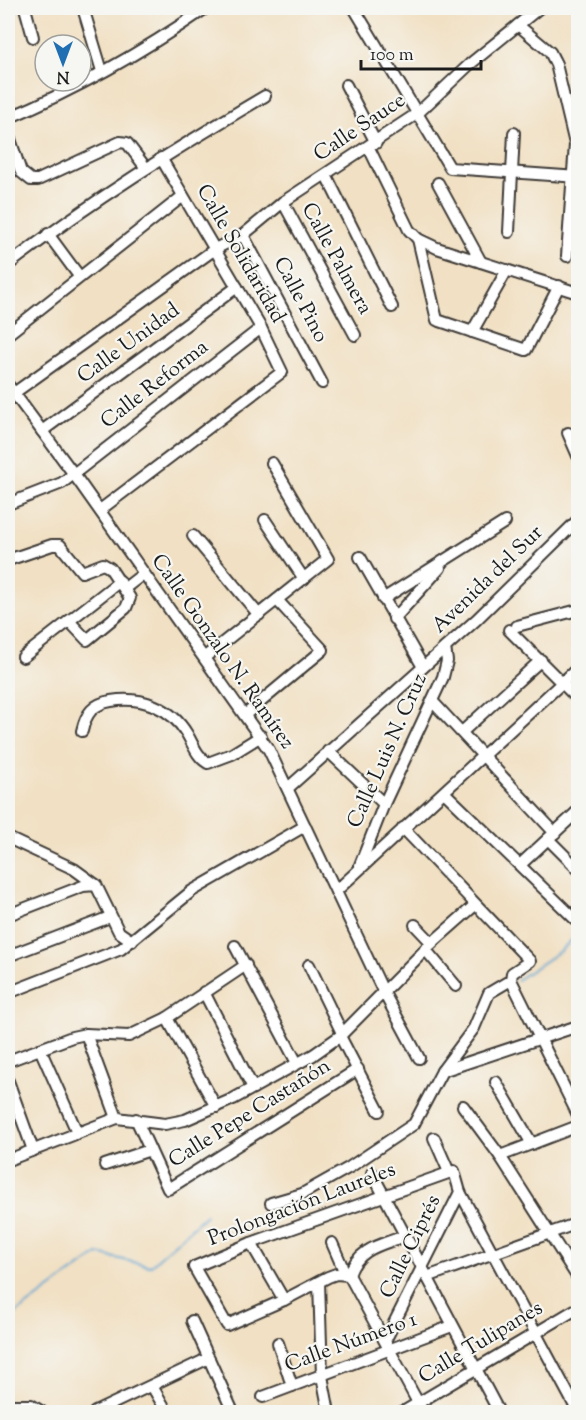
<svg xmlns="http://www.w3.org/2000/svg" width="586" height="1420" font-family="'Sorts Mill Goudy',serif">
  <rect width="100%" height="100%" fill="#f6f6f2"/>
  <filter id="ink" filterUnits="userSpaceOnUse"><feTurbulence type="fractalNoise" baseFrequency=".0167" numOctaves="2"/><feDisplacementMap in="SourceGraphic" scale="12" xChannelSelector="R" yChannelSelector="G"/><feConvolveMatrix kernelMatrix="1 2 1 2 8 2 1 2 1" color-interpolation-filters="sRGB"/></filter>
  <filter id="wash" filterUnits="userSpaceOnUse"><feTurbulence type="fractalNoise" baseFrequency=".008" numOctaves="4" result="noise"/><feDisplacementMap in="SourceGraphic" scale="24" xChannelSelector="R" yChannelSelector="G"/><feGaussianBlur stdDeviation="1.35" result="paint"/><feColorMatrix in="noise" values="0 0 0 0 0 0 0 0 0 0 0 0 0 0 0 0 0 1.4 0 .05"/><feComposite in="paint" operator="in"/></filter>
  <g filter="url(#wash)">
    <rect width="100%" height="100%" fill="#f1e0c3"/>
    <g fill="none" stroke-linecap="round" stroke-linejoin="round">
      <!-- stream -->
      <g stroke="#59a3d1" stroke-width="2">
        <path d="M517 980 560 951 577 935"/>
        <path d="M8 1319 98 1254 150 1266 206 1215"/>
      </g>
    </g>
  </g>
  <g filter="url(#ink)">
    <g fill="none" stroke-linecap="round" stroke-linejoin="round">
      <!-- minor casing -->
      <g stroke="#3c3935" stroke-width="14">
        <g id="minor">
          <path d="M25 8 33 37"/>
          <path d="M83 8 102 71"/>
          <path d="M354 8 450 168 578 177"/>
          <path d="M518 25 550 52 556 64 575 144 567 256"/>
          <path d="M346 85 376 143"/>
          <path d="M8 118C77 89 144 51 206 8"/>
          <path d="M8 133 21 172 31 180H38L120 142 127 143 146 168"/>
          <path d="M369 148 409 230 418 239 437 248 578 293"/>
          <path d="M326 175 392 307"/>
          <path d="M438 183 481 262"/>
          <path d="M283 202 355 335"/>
          <path d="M509 232 514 133"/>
          <path d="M48 234 79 276"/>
          <path d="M243 235 322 383"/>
          <path d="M418 239 437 320 526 350 559 286"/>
          <path d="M8 265C90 202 177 148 265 96"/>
          <path d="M472 332 507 270"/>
          <path d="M8 334 183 196"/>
          <path d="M8 385 73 473 269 750 383 991 419 1058"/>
          <path d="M14 393 215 249 243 235 283 202 418 113 470 64 539 8"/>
          <path d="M42 431 237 287"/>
          <path d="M568 433 578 456"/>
          <path d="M8 504 62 483 261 328"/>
          <path d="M100 510 282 372 261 328 161 158"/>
          <path d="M265 520 304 579"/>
          <path d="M193 536 259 615"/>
          <path d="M360 557 423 667"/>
          <path d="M8 560 52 545H60L82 572 103 564 110 568 130 598 126 608 87 640 69 621"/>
          <path d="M125 588 143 574"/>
          <path d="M383 599 505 522"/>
          <path d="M394 619 440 568"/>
          <path d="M517 626 578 610"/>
          <path d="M509 630 578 699"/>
          <path d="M23 657 120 581"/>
          <path d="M205 657 328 559 272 463"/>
          <path d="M432 701 555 833"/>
          <path d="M246 714 323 650 277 600"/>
          <path d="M82 731C86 713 93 704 111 701 141 696 171 707 187 734 193 744 197 757 208 763L232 754 261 736"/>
          <path d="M462 732 541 660"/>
          <path d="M328 751 384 804"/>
          <path d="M288 788 476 620 578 520"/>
          <path d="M445 793 578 922"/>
          <path d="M403 828 530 961 512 973 511 980 578 1115"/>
          <path d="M8 838 74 869 96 885"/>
          <path d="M548 839 578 869"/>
          <path d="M521 864 578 811"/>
          <path d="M360 865 384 804 443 677 447 661 445 648"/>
          <path d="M336 891 578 668"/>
          <path d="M8 915 83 886 96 885 119 932 132 941"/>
          <path d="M415 925 432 943"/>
          <path d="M235 946 297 1063"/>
          <path d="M425 949 456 986"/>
          <path d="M8 956 110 917"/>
          <path d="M309 965 342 1033"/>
          <path d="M204 992 253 1088"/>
          <path d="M8 993 121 949 192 891 305 826"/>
          <path d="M167 1018 216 1107"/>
          <path d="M86 1034 117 1118"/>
          <path d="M340 1036 379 1111"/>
          <path d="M40 1049 77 1132"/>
          <path d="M8 1061 72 1037 86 1034 129 1036 167 1018 246 965"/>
          <path d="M442 1071 578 1026"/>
          <path d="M8 1081 33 1150"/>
          <path d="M496 1082 532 1144"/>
          <path d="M463 1106 500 1156 578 1278"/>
          <path d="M136 1119 168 1189 358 1069"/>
          <path d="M434 1138 449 1172"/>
          <path d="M500 1156 578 1126"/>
          <path d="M8 1160 117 1118 165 1124 185 1120 233 1099 313 1055 340 1036 432 943 475 905"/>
          <path d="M105 1165 150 1150"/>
          <path d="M372 1173 499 1412"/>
          <path d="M460 1192 578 1412"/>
          <path d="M271 1203 302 1194 350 1167 414 1124 442 1071 474 1028 489 993 511 980"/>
          <path d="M251 1243 284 1300"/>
          <path d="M332 1243 345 1273"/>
          <path d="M349 1275 336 1274 328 1277 284 1300 227 1325 194 1267 251 1243 454 1171 460 1192 386 1339"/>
          <path d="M349 1275 423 1412"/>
          <path d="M349 1275C358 1248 381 1245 405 1236"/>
          <path d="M427 1277 578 1223"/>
          <path d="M319 1282 322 1376 329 1412"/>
          <path d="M192 1321 233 1412"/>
          <path d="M278 1343 292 1386"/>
          <path d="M152 1386 167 1412"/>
          <path d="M263 1397 452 1326"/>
          <path d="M8 1405H31L42 1412"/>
          <path d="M95 1412 209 1358"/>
          <path d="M403 1412 578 1308"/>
        </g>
      </g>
      <!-- minor -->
      <use href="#minor" stroke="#fff" stroke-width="10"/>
    </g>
  </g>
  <g text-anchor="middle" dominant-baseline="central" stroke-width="4.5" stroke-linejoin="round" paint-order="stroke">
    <!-- street labels -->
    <g font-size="21" fill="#1c1c1c" stroke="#f6f6f2">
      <text transform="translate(360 128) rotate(-34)">Calle Sauce</text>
      <text transform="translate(240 254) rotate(60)">Calle Solidaridad</text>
      <text transform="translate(336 259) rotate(61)">Calle Palmera</text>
      <text transform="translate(300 300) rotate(62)">Calle Pino</text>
      <text transform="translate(129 344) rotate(-36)">Calle Unidad</text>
      <text transform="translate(155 385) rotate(-38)">Calle Reforma</text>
      <text transform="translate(488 580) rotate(-44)">Avenida del Sur</text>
      <text transform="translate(222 652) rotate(55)">Calle Gonzalo N. Ramírez</text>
      <text transform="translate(388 751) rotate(-66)">Calle Luis N. Cruz</text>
      <text transform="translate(250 1114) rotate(-32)">Calle Pepe Castañón</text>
      <text transform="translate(302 1205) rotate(-21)">Prolongación Laureles</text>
      <text transform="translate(411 1247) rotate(-64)">Calle Ciprés</text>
      <text transform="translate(351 1343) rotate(-20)">Calle Número 1</text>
      <text transform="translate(481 1343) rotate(-31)">Calle Tulipanes</text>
    </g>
  </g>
  <!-- margin -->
  <rect width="586" height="1420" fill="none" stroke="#f6f6f2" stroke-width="30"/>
  <!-- north arrow -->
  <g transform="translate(63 63) rotate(180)"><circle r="28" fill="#f6f6f2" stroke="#9f9f9c" stroke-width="1.5"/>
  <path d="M0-4.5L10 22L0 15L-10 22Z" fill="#1f6fb2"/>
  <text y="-9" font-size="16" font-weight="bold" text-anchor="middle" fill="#1c1c1c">N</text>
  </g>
  <!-- scale -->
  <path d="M361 60v9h120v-9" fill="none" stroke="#1c1c1c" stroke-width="3"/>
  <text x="370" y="60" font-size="18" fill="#1c1c1c" stroke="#f6f6f2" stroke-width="4.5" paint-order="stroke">100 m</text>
</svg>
